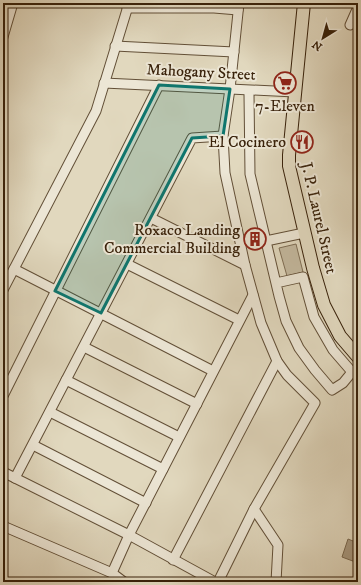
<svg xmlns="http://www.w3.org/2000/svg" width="361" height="585" font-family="'IM FELL DW Pica',serif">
  <rect width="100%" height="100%" fill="#e1d8be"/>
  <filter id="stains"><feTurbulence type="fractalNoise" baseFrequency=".005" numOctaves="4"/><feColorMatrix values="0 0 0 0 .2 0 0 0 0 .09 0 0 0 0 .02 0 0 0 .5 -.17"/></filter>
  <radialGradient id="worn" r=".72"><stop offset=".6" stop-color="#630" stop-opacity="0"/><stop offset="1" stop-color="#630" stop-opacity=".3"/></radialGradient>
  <!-- green -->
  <path fill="#c4b99f" stroke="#7e6d54" d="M296 244 303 272 287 276 279 248Z"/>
  <!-- water -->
  <path fill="#a89a81" stroke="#7b6a51" d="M348 539 358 543V563L342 557Z"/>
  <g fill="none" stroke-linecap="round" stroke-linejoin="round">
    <!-- minor casing -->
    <g stroke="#624f37" stroke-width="11">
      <g id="minor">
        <path d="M127 8H214L238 10"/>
        <path d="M350 25 358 7"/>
        <path d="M3 37 13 3"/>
        <path d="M115 46 234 52"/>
        <path d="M104 83 295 92"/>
        <path d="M249 94 250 174 279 296 286 321 299 348 315 370 332 390 343 383 352 372 333 350 314 317 303 277 276 283"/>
        <path d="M151 218 245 265"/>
        <path d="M266 241 304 233"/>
        <path d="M127 264 239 320"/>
        <path d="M14 269 213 371"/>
        <path d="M3 290 96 111 129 3"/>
        <path d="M84 347 197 404"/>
        <path d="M66 380 179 437"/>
        <path d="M3 396 159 85"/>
        <path d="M50 412 163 469"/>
        <path d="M33 445 146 503"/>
        <path d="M3 472 129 535 215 582"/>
        <path d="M15 478 192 138 223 136"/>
        <path d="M254 509 278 545 276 582"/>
        <path d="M3 526 112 573 124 582"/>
        <path d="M173 560 277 361"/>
        <path d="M112 573 129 535 253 295"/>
        <path d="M218 582 254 509 315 403 287 375 277 361 261 323 245 265 225 173 223 136 230 89 239 3"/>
      </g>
    </g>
    <!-- major casing -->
    <g stroke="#38210a" stroke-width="14">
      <path id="major" d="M304 3 289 155V166L313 268 324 305 340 336 358 357"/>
    </g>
    <!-- minor -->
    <use href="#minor" stroke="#ece6d5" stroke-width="9"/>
    <!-- major -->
    <use href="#major" stroke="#e1d8be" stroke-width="12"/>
  </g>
  <!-- marked area -->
  <path fill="#0f766e" fill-opacity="0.2" stroke="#0f766e" stroke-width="3" stroke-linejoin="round" d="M159 85 230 89 223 136 192 138 101 313 55 291Z"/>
  <!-- icons -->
  <defs>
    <g id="supermarket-ring" transform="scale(1.15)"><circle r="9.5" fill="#ece6d5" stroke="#8f2418" stroke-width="1.5"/><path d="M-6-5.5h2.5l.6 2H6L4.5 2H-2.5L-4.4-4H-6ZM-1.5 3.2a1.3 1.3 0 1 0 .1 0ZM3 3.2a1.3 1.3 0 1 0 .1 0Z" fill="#8f2418"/></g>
    <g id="restaurant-ring" transform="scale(1.15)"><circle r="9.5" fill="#ece6d5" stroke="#8f2418" stroke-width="1.5"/><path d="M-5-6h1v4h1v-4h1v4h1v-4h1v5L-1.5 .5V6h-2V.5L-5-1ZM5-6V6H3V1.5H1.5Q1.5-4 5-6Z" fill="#8f2418"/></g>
    <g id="building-ring" transform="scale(1.15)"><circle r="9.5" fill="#ece6d5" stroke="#8f2418" stroke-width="1.5"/><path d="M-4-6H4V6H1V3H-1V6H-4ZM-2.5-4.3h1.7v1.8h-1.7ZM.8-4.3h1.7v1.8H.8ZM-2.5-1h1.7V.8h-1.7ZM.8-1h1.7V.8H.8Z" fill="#8f2418"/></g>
  </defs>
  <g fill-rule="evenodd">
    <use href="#supermarket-ring" x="285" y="83"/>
    <use href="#restaurant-ring" x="302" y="142"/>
    <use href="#building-ring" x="255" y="239"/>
  </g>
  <g text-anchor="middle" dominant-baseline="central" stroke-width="4" stroke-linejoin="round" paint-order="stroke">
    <!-- street labels -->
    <g font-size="16" fill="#38210a" stroke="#ece6d5">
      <text transform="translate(201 72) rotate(3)">Mahogany Street</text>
      <text transform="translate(319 218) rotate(77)">J. P. Laurel Street</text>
    </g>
    <!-- poi labels -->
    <g font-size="16" fill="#38210a" stroke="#ece6d5" text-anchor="end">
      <text x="285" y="106" text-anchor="middle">7-Eleven</text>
      <text x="286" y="142">El Cocinero</text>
      <text x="240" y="230">Roxaco Landing<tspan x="240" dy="18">Commercial Building</tspan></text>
    </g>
  </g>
  <!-- margin -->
  <rect width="361" height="585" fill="none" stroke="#e1d8be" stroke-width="16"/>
  <rect x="4" y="4" width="353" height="577" fill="none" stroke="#38210a" stroke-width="2"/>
  <rect x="8" y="8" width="345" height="569" fill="none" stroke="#38210a"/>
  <!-- north arrow -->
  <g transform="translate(323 38) rotate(217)" stroke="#ece6d5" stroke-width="3" paint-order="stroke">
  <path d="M0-3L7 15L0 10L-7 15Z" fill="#38210a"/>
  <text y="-6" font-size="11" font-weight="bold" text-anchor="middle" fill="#38210a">N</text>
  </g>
  <rect width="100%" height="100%" filter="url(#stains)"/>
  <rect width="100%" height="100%" fill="url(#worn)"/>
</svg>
